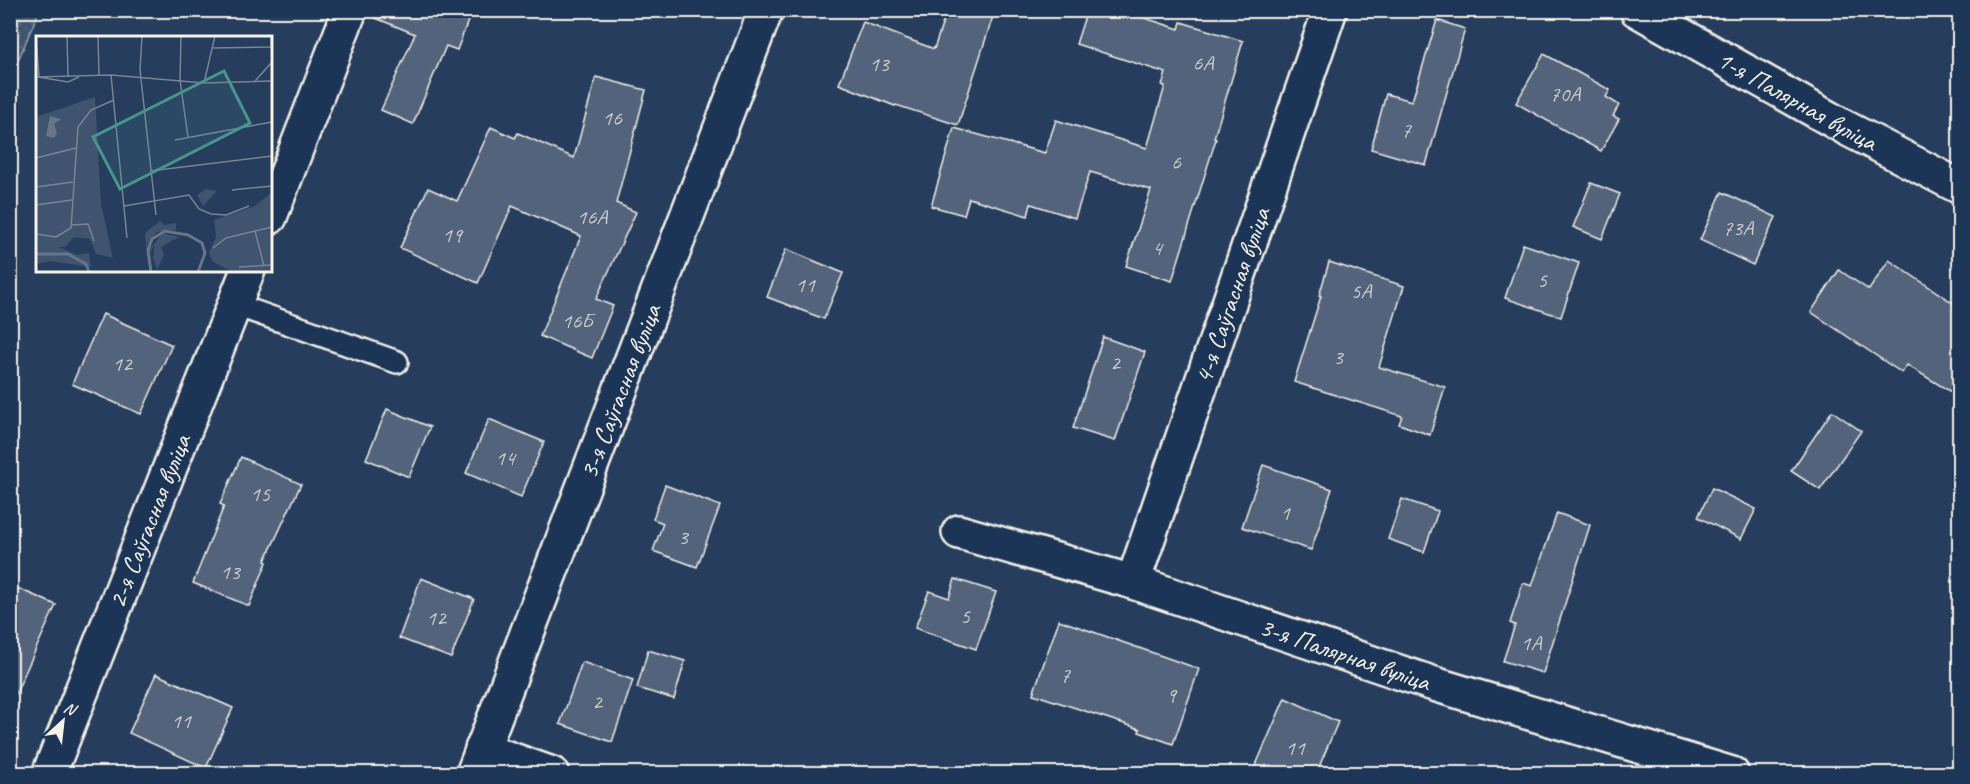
<svg xmlns="http://www.w3.org/2000/svg" width="1970" height="784" font-family="Caveat,sans-serif">
  <defs>
    <pattern id="garden-dots" width="8" height="8" patternUnits="userSpaceOnUse" patternTransform="scale(1.5)"><rect width="8" height="8" fill="#40546f"/><path d="M2 2h.1M6 6h.1" fill="none" stroke="#5c6d84" stroke-width="1.8" stroke-linecap="round"/></pattern>
  </defs>
  <rect width="100%" height="100%" fill="#263d5d"/>
  <filter id="ink" filterUnits="userSpaceOnUse"><feTurbulence type="fractalNoise" baseFrequency=".0167" numOctaves="2"/><feDisplacementMap in="SourceGraphic" scale="12" xChannelSelector="R" yChannelSelector="G"/><feConvolveMatrix kernelMatrix="1 2 1 2 8 2 1 2 1" color-interpolation-filters="sRGB"/></filter>
  <g filter="url(#ink)">
    <!-- garden -->
    <path fill="url(#garden-dots)" stroke="#9aa2ac" stroke-width="1.5" d="M11 10 39 11 11 77 10 11Z"/>
    <!-- building -->
    <g fill="#52647b" stroke="#f4f1e8" stroke-width="1.5">
      <path d="M368 10H472L457 50 446 46 413 124 381 110 415 34 368 15Z"/>
      <path d="M947 10H995L958 125 896 105 895 106 839 84 863 22 934 49Z"/>
      <path d="M1087 10H1120L1179 29 1181 22 1243 41 1214 138 1216 139 1172 281 1126 266 1151 190 1090 172 1075 218 1031 204 1028 216 969 198 964 215 931 206 954 128 1045 153 1056 120 1147 148 1165 86 1162 85 1166 73 1076 44Z"/>
      <path d="M1437 20 1465 29 1426 165 1371 149 1386 94 1412 101Z"/>
      <path d="M1544 54 1610 90 1606 97 1619 105 1613 116 1619 119 1601 151 1516 103Z"/>
      <path d="M596 77 646 90 616 203 636 212 596 299 613 306 592 358 540 336 581 236 512 206 478 283 400 248 428 188 457 201 491 127 515 138 518 133 574 158Z"/>
      <path d="M1591 183 1620 194 1602 239 1573 227Z"/>
      <path d="M1722 192 1776 217 1753 265 1700 240Z"/>
      <path d="M1523 244 1579 263 1561 317 1505 298Z"/>
      <path d="M786 249 843 273 824 319 767 297Z"/>
      <path d="M1889 260 1959 307V397L1907 365 1902 373 1811 312 1839 270 1869 290Z"/>
      <path d="M1329 262 1404 286 1379 367 1445 387 1430 435 1399 424 1402 416 1294 382 1321 296H1319Z"/>
      <path d="M103 314 172 345 141 414 72 384Z"/>
      <path d="M1103 337 1145 352 1115 441 1073 428Z"/>
      <path d="M387 409 430 427 409 477 366 459Z"/>
      <path d="M1832 411 1861 431 1820 490 1791 471Z"/>
      <path d="M489 419 544 442 521 497 466 473Z"/>
      <path d="M241 457 301 484 265 561 267 562 249 606 193 583 224 506 220 504Z"/>
      <path d="M1263 465 1332 489 1311 550 1242 527Z"/>
      <path d="M665 485 720 506 697 567 653 551 663 523 653 519Z"/>
      <path d="M1712 488 1756 509 1741 539 1698 517Z"/>
      <path d="M1402 499 1438 511 1424 552 1388 539Z"/>
      <path d="M1557 513 1590 525 1543 673 1503 661 1515 625 1510 623 1523 583 1532 586Z"/>
      <path d="M421 578 474 599 451 658 399 638Z"/>
      <path d="M955 579 996 592 976 649 915 628 929 591 949 598Z"/>
      <path d="M10 585 56 605 10 706Z"/>
      <path d="M1059 620 1199 669 1173 744 1139 732 1140 729 1033 694Z"/>
      <path d="M648 650 685 661 674 699 637 688Z"/>
      <path d="M582 662 633 680 612 742 560 724Z"/>
      <path d="M156 674 233 708 206 768 129 733Z"/>
      <path d="M1285 698 1338 722 1316 774H1252Z"/>
    </g>
    <g fill="none" stroke-linecap="round" stroke-linejoin="round">
      <!-- lane casing -->
      <g stroke="#f4f1e8" stroke-width="26">
        <path id="lane" d="M233 304 397 362"/>
      </g>
      <!-- street casing -->
      <g stroke="#f4f1e8" stroke-width="38">
        <g id="street">
          <path d="M270 217 350 10"/>
          <path id="s1" d="M959 532 1133 582 1434 684 1732 774"/>
          <path id="s2" d="M1133 582 1330 10"/>
          <path d="M482 749 552 774"/>
          <path id="s3" d="M49 774 248 270"/>
          <path id="s4" d="M473 774 766 10"/>
        </g>
      </g>
      <!-- secondary casing -->
      <g stroke="#f4f1e8" stroke-width="38">
        <g id="secondary">
          <path id="s5" d="M1637 10 1846 128 1960 187"/>
        </g>
      </g>
      <!-- lane -->
      <use href="#lane" stroke="#1d3557" stroke-width="21"/>
      <!-- street -->
      <use href="#street" stroke="#1d3557" stroke-width="33"/>
      <!-- secondary -->
      <use href="#secondary" stroke="#1d3557" stroke-width="33"/>
    </g>
  </g>
  <g text-anchor="middle" dominant-baseline="central" stroke-width="5" stroke-linejoin="round" paint-order="stroke">
    <!-- number labels -->
    <g font-size="22" fill="#cccecd">
      <text x="1203" y="63">6А</text>
      <text x="879" y="64">13</text>
      <text x="1565" y="94">70А</text>
      <text x="612" y="118">16</text>
      <text x="1406" y="130">7</text>
      <text x="1176" y="162">6</text>
      <text x="592" y="217">16А</text>
      <text x="1738" y="228">73А</text>
      <text x="452" y="235">19</text>
      <text x="1157" y="248">4</text>
      <text x="1542" y="280">5</text>
      <text x="805" y="285">11</text>
      <text x="1361" y="291">5А</text>
      <text x="577" y="321">16Б</text>
      <text x="1338" y="357">3</text>
      <text x="1115" y="363">2</text>
      <text x="122" y="364">12</text>
      <text x="505" y="458">14</text>
      <text x="260" y="494">15</text>
      <text x="1285" y="513">1</text>
      <text x="683" y="537">3</text>
      <text x="230" y="572">13</text>
      <text x="965" y="616">5</text>
      <text x="436" y="618">12</text>
      <text x="1531" y="643">1А</text>
      <text x="1065" y="675">7</text>
      <text x="1171" y="695">9</text>
      <text x="597" y="702">2</text>
      <text x="181" y="721">11</text>
      <text x="1295" y="748">11</text>
    </g>
    <!-- street labels -->
    <g font-size="26" fill="#f4f1e8" stroke="#1d3557">
      <text stroke="none"><textPath href="#s5" startOffset="184">1-я Палярная вуліца</textPath></text>
      <text stroke="none"><textPath href="#s2" startOffset="303">4-я Саўгасная вуліца</textPath></text>
      <text stroke="none"><textPath href="#s4" startOffset="410">3-я Саўгасная вуліца</textPath></text>
      <text stroke="none"><textPath href="#s3" startOffset="272">2-я Саўгасная вуліца</textPath></text>
      <text stroke="none"><textPath href="#s1" startOffset="405">3-я Палярная вуліца</textPath></text>
    </g>
  </g>
  <!-- overview -->
  <g transform="translate(36 36)">
    <rect width="236" height="236" fill="#263d5d"/>
    <path d="M124 185 128 189 140 187V194L121 196 115 202 111 211 112 235 109 197Z" fill="#40546f"/>
    <path d="M170 153 181 155 167 170 161 159ZM127 197 143 201 125 211 128 219 121 234 117 221 119 208 113 219V214ZM18 209 41 219 53 217 55 231 14 225 0 228V212Z" fill="#40546f"/>
    <path d="M59 61 65 168 77 222 60 218 54 203 38 201 29 211 0 212V81ZM235 157V235H195L177 226 173 217 180 201 178 184 219 170Z" fill="#40546f"/>
    <path d="M14 80 25 83 18 88 21 98 18 102 10 100Z" fill="#677588"/>
    <path fill="none" stroke="#677588" stroke-width="3" d="M0 218H32L50 228 53 236M115 236 112 214 116 203 129 195 152 199 166 207 169 217 162 236"/>
    <path fill="none" stroke="#788595" stroke-width="1.5" d="M0 0 3 41 32 46 43 41M31 0 32 40M62 0 63 39M106 0 104 34 120 179M145 0 144 44 152 101M177 12 235 11V0M75 39 91 202M0 41 75 39 168 47 236 45M219 45 236 26M168 47 179 0M139 104 236 86M0 122 40 112M114 135 236 120M0 151 37 146M196 154 236 150M0 169 36 164M88 170 153 159 163 173 175 178 190 179 213 170M36 189 52 188 58 205M219 195 228 230M0 198 20 201 35 192 42 91 55 74 78 64M177 212 190 202 236 191M203 231 236 229"/>
    <path fill="#48958c" fill-opacity="0.15" stroke="#48958c" stroke-width="3" d="M188 35 214 87 84 153 57 101Z"/>
    <rect width="236" height="236" fill="none" stroke="#f4f1e8" stroke-width="3"/>
  </g>
  <!-- margin -->
  <rect width="1970" height="784" fill="none" stroke="#1d3557" stroke-width="36"/>
  <rect x="18" y="18" width="1934" height="748" fill="none" stroke="#f4f1e8" stroke-width="2" filter="url(#ink)"/>
  <!-- north arrow -->
  <g transform="translate(63 721) rotate(27)" stroke="#1d3557" stroke-width="4.5" paint-order="stroke">
  <path d="M0-4.5L10 22L0 15L-10 22Z" fill="#f4f1e8"/>
  <text y="-9" font-size="16" font-weight="bold" text-anchor="middle" fill="#f4f1e8">N</text>
  </g>
</svg>
